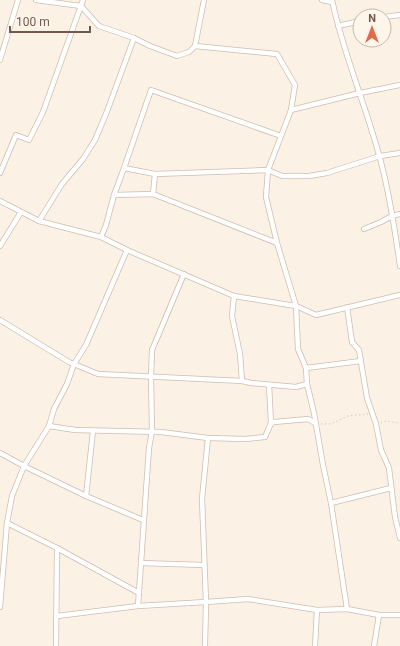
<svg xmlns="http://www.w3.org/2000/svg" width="400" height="646" font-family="Roboto,sans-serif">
  <rect width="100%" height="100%" fill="#fbf2e5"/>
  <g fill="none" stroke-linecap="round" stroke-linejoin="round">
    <!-- minor casing -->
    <g stroke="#cfbcaf" stroke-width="6">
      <g id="minor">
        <path d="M36 0 81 6 99 26 134 38 150 46 177 56 189 52 195 46 277 54 295 85 291 110 268 170 266 197 277 243 296 306 298 349 306 368 307 384 314 413 323 465 331 503 347 609"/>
        <path d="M322 0 332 2"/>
        <path d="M332 0C343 53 365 103 379 155 389 190 395 230 400 266"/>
        <path d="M384 17 400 15"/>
        <path d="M338 26 360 21"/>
        <path d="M195 46 204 0"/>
        <path d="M0 60 18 0"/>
        <path d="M291 110 360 93 400 85"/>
        <path d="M124 168 151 90 281 136"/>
        <path d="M0 173 16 135 29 140 43 112 83 0"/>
        <path d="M153 194 155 174"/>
        <path d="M114 195 124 168 155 174 268 170 282 176H309L327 173 380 156 400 153"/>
        <path d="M0 201 39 221 101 237 127 250 234 296 296 306 316 315 400 295"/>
        <path d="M39 221 62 184 83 159 95 140 106 114 134 38"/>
        <path d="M364 229 381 222 392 216 400 214"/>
        <path d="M101 237 106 225 114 195 153 194 277 243"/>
        <path d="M0 246 21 212"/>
        <path d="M234 296 232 316 240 354 242 381"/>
        <path d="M347 307 352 342 359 350 367 398 376 424 381 450 389 468 395 517 400 538"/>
        <path d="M0 320 69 362 98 374 242 381 251 383 296 387 307 384"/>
        <path d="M306 368 361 361"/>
        <path d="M269 385 271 423"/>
        <path d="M49 426 75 430 161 432 208 438 245 439 265 437 271 423 274 422 308 419 315 423"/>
        <path d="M0 453 24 466 49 426 54 409 67 384 74 364 86 345 127 250"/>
        <path d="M86 496 93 431"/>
        <path d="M331 503 391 488"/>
        <path d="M7 523 57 548 139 593"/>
        <path d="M141 563 204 565"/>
        <path d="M138 606 149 448 152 431 151 377 152 350 184 274"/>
        <path d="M0 607 7 523 12 496 24 466 86 496 143 520"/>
        <path d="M57 616 138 606 206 602 248 599 317 610 347 609 379 615H400"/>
        <path d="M56 646 57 548"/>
        <path d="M205 646 206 602 202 499 208 438"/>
        <path d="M315 646 317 610"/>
        <path d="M374 646 379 615"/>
      </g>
    </g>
    <!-- path -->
    <g stroke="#d4b3a1" stroke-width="1" stroke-dasharray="1 3" stroke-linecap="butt">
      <path d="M381 423 386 421 400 423"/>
      <path d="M321 424H330L348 416 368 414"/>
    </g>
    <!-- minor -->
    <use href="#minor" stroke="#fff" stroke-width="4.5"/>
  </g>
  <!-- north arrow -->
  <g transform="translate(372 28)"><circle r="19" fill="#fef6eb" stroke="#c6b7ab"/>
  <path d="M0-3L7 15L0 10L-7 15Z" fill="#e06b4f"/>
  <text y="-6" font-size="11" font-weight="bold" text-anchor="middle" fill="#73584b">N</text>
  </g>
  <!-- scale -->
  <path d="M10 26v6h80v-6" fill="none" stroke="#73584b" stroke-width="2"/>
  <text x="16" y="26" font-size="12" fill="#73584b" stroke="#fef6eb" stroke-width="3" paint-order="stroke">100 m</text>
</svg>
